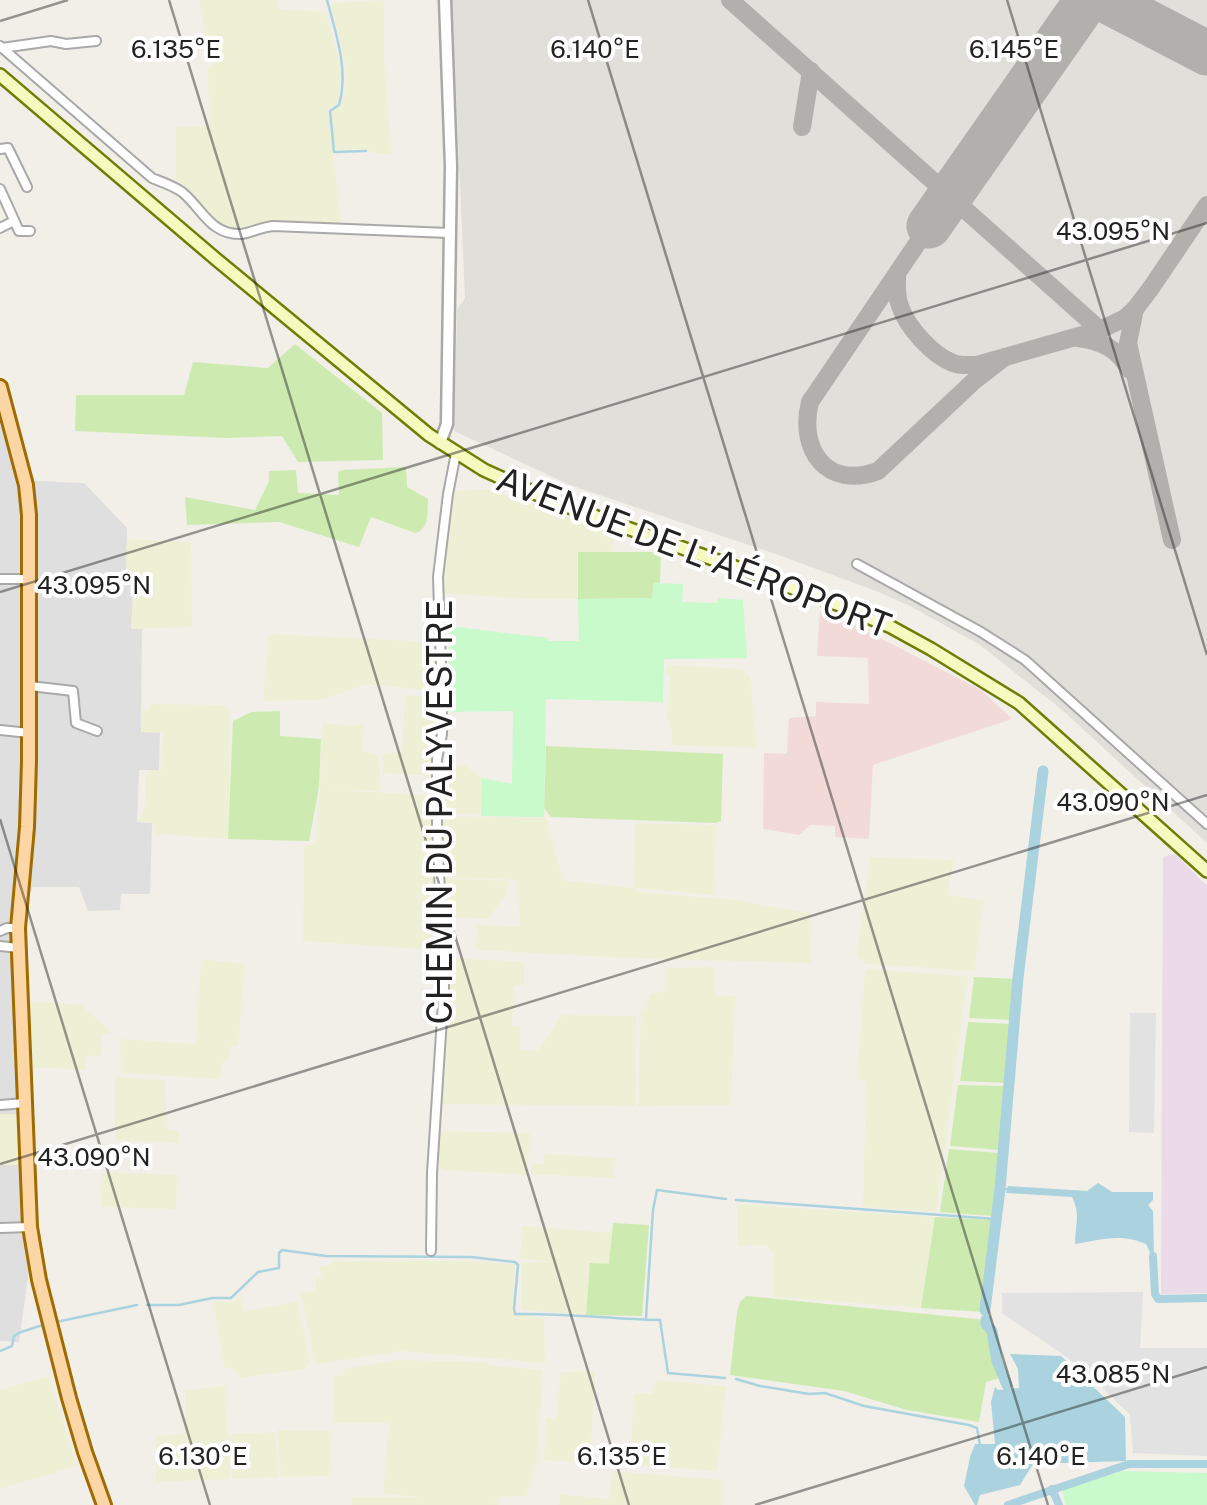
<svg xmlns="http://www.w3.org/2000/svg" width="1207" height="1505" font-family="'Public Sans',sans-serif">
  <rect width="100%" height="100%" fill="#f2efe9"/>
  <!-- residential -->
  <path fill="#e0dfdf" d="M0 419 18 480 84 483 127 528 126 580H134L131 628 142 629 141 731 160 732 159 770H139L137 822 152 823 150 894H121L120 910 88 911 79 887H33L26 902 35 1228 19 1342 0 1341Z"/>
  <!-- commercial -->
  <path fill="#f2dad9" d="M820 610 843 619 981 690 1012 719 873 765 869 839 835 837V826L810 825 799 835 763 829 764 753 787 754 789 718 816 716V702L869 704 868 658 817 656Z"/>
  <!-- industrial -->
  <path fill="#ebdbe8" d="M1175 854 1207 886V1293L1161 1294 1163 857Z"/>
  <!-- airport -->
  <path fill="#e1dfda" d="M452 0H1207V843L1061 709 980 645 910 606 876 591 784 557 570 485 454 431 457 310 465 298Z"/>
  <!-- farmland -->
  <g fill="#eef0d5">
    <path d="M199 0H277L279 9 326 12 341 69 338 104 328 108 341 225 269 221 238 230 222 228 176 183V127L209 126 208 66 212 65Z"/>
    <path d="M384 0V59L392 155 371 152 366 149 335 150 331 113 341 106 346 92 345 63 331 3Z"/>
    <path d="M487 489 616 533 611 552H578V599H527L441 593 452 491Z"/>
    <path d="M127 539 191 542 192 627 131 629 134 581 126 580Z"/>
    <path d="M269 634 435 642 436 691 367 684 321 700 263 701Z"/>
    <path d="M667 665 744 669 750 677 757 748 671 745 672 732 667 718 670 675 666 673Z"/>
    <path d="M405 695 439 698 434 776 382 773 383 753 402 752Z"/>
    <path d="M150 704 224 705 230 711 228 839 156 834 152 823 139 822 145 805V776L148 771 161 770 163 733 141 732 142 710H148Z"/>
    <path d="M322 724 364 725 362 751 378 755 381 791 329 789 432 796 434 798 437 948 430 950 303 941 304 846 315 842 320 788Z"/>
    <path d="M444 764 464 765 482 778V814H442Z"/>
    <path d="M441 816 546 818 563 880 634 888 635 823 717 825 713 895 635 888 641 892 736 900 809 913 811 963 626 958 476 950 477 925 520 927 518 880 446 877Z"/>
    <path d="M870 857 954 860 947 895 984 900 974 971 866 964 857 956Z"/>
    <path d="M446 878 510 881 504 898 487 919 447 917Z"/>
    <path d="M452 958 524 962V985H514L512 1026H520V1050H539L562 1015 636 1016 635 1106 441 1104Z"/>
    <path d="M201 959 245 964 238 1046H231L229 1058 222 1063 220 1079 121 1073 120 1039 196 1044Z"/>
    <path d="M714 967 715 995 735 996 731 1105 638 1106 641 1010 645 1009 650 994 665 991 666 968Z"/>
    <path d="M865 969 968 976 936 1212 863 1207 866 1080 857 1079Z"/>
    <path d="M27 1001 81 1005 111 1032 102 1035 101 1055 86 1056 85 1070 29 1067Z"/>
    <path d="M115 1077 165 1080 167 1129 179 1131V1143L115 1140Z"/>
    <rect x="0" y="1114" width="20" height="51"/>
    <path d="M438 1131 530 1133 527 1175 446 1170 440 1167 437 1165Z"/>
    <path d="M544 1154 616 1158 613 1178 531 1174V1164H544Z"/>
    <path d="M103 1172 177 1175 176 1209 101 1207Z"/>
    <path d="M737 1204 935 1217 921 1308 774 1297V1256L767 1245 737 1246Z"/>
    <path d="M522 1226 612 1233 609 1265 590 1264 586 1315 521 1310V1262H553L520 1259Z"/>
    <path d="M333 1261H467L515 1264 513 1314 544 1318 545 1363 400 1351 318 1364 314 1360 301 1293 316 1290V1279L322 1277 319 1267 329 1265Z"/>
    <path d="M240 1296 244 1311 298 1302 310 1363 305 1369 237 1378 236 1370 224 1367 213 1301 231 1303Z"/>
    <path d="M399 1360 484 1362 494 1366 543 1370 537 1462 526 1496 493 1497 497 1499V1505H352V1497H425L383 1494 389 1423H334L333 1376 344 1375V1369Z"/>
    <path d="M595 1371 590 1463 544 1460 546 1418 556 1419 561 1372Z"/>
    <path d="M49 1376 77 1466 0 1489V1390Z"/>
    <path d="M657 1380 726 1386 717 1471 630 1465 634 1393 652 1394Z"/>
    <path d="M225 1386 230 1479 156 1482V1436L185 1434V1390Z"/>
    <path d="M277 1430 332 1431 329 1476 281 1477Z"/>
    <path d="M275 1432 279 1477 232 1479 228 1434Z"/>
    <path d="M613 1471 722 1480 721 1505H559L560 1494 609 1499Z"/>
  </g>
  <!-- grass -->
  <g fill="#cdebb0">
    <path d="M295 344 382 413 383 460 298 462 282 436 226 438 75 431 76 395H184L193 362 268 368Z"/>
    <path d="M406 467 407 487 428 499C427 512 430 529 415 533L371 517 359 547 279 522 187 525 185 497 255 510 269 481V471L296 470 298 493 339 495 338 472 342 470Z"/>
    <path d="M578 552H661L660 583H654L652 598 578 599Z"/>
    <path d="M280 711V736L321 739 319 787 309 841 228 839 233 721 251 712Z"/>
    <path d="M546 746 723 754 721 821 715 823 551 817 544 808Z"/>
    <path d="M974 977 1015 979 1012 1020 969 1018Z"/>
    <path d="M968 1022 1011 1024 1007 1083 960 1081Z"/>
    <path d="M958 1085 1005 1086 1000 1150 950 1146Z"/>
    <path d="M949 1149 999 1153 992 1216 940 1212Z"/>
    <path d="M935 1217 994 1220 983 1312 921 1308Z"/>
    <path d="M613 1223 649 1225 642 1316 586 1315 590 1263 609 1264Z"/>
    <path d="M746 1296 986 1320 1000 1378 986 1382 979 1422 907 1410 844 1391 730 1375 737 1312 740 1302Z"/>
  </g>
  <!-- park -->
  <g fill="#c8facc">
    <path d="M654 583 683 584 682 602 717 603 719 598 743 600 747 658 664 659 663 702 546 699 544 817 481 816 482 778 512 784 513 711 449 712V626L548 638V641H579L578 599 652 598Z"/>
    <path d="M1122 1471 1207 1473V1505H1066L1062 1490Z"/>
  </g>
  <!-- parking -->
  <g fill="#e2e2e2">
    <path d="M1130 1013H1156L1154 1133 1129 1132Z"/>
    <path d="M1143 1292 1140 1348H1207V1456L1133 1453 1130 1415 1081 1367 1002 1313V1293Z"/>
  </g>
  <!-- water -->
  <g fill="#aad3df">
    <path d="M1098 1183 1112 1192H1153V1200L1148 1205 1153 1211 1154 1255 1152 1256 1146 1244C1119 1233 1102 1240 1075 1244 1075 1225 1081 1215 1072 1197L1006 1193 1008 1186 1087 1191Z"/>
    <path d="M1010 1354 1061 1356 1125 1417 1126 1461 1033 1464 1020 1485 980 1495 977 1505H975L964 1486 970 1457 975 1444H995L991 1402 995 1387 998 1390 1019 1388 1018 1369Z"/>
  </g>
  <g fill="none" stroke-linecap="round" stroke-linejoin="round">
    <!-- stream -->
    <g stroke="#aad3df" stroke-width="2.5">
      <path d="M327 0C336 34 349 70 339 105L330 111 334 152 366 151"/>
      <path d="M1000 1189H1007"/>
      <path d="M736 1200 996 1219"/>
      <path d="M147 1305H179L212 1298H231L258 1272 279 1268V1253L282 1250 326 1256 471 1257 515 1262 518 1265 514 1309 515 1314C564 1313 611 1319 660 1320L668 1373 725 1378"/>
      <path d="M646 1318 653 1210 657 1190 726 1199"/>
      <path d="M56 1322 137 1305"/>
      <path d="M0 1351 12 1346 14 1336 21 1332 43 1325"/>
      <path d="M736 1379 760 1386 809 1394 825 1393 864 1406 969 1425 977 1428 980 1445"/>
    </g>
    <!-- canal -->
    <g stroke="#aad3df" stroke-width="8">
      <path d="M1153 1256 1155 1294 1158 1299 1207 1298"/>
      <path d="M1052 1489 1059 1505"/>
      <path d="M1008 1505 1129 1464H1207"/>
    </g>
    <!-- river -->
    <g stroke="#aad3df" stroke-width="11">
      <path d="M985 1310 1000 1189 1018 978 1043 771"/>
      <path d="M986 1320V1324L992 1331 997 1361 1007 1385"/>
    </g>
    <!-- taxiway -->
    <g stroke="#b1b0ac" stroke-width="18">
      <path d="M730 0 1100 330"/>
      <path d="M802 127 811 71"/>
      <path d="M929 226 810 402C798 450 827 490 878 471L974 381 1005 357"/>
      <path d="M897 275C897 286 896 296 900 306 907 327 932 355 953 363 960 366 969 365 977 365L1100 330 1125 318 1135 309 1151 288 1207 205"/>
      <path d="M1135 309 1128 343 1172 540"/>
      <path d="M1078 338C1102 341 1118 349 1130 370"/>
    </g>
    <!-- runway -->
    <g stroke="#b1b0ac" stroke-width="45">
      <path d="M1105 0 1207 53"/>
      <path d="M929 226 1087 0"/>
    </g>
    <!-- minor casing -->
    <g stroke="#a9a9a9" stroke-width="12">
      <g id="minor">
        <path d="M0 46 152 178C162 182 174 186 182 192 202 208 210 235 241 234 251 233 261 227 273 226L449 233"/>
        <path d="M2 48 51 41 66 44 96 41"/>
        <path d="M0 149 8 148 27 187"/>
        <path d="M0 189 19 231H30"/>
        <path d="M0 228 14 221"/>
        <path d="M857 564 981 632 1025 660 1207 824"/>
        <path d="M0 579H29"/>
        <path d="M30 686 73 691 76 723 97 731"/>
        <path d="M0 730 29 733"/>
        <path d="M0 931 7 928H18"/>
        <path d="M0 946 18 948"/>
        <path d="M0 1105 25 1103"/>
        <path d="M0 1228 30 1227"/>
        <path d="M431 1251 432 1173 444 987 437 825V759L442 734V695L438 577 448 494 456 453"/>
      </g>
    </g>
    <!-- tertiary casing -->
    <g stroke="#a9a9a9" stroke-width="15">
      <path id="tertiary" d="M440 443 447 424 451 166 445 0"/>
    </g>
    <!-- secondary casing -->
    <g stroke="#707d05" stroke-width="16">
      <path id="secondary" d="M0 75 217 260 429 435 484 470 550 500 837 604 891 627 931 649 1019 703 1207 871"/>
    </g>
    <!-- primary casing -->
    <g stroke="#a06b00" stroke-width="18">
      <path id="primary" d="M0 387 26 485 29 515V761L27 827 18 928 30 1227 39 1280 69 1398 85 1452 104 1505"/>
    </g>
    <!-- minor -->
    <use href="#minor" stroke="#fff" stroke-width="8"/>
    <!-- tertiary -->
    <use href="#tertiary" stroke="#fff" stroke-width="10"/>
    <!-- secondary -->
    <use href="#secondary" stroke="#f7fabf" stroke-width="11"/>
    <!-- primary -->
    <use href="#primary" stroke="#fcd6a4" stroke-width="12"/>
  </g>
  <!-- ticks -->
  <path fill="none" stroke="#222" stroke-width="2.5" stroke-opacity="0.45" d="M169 0 629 1505M588 0 1048 1505M1007 0 1207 655M0 21 68 0M0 592 1207 223M0 819 210 1505M0 1164 1207 795M755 1505 1207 1367"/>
  <g text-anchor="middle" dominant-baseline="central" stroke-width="8" stroke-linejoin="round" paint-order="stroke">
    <!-- street labels -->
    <g font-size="35" fill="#222" stroke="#fff">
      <text transform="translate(694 552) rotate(21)">AVENUE DE L'AÉROPORT</text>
      <text transform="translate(439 812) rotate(-90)">CHEMIN DU PALYVESTRE</text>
    </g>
  </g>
  <g font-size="25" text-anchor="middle" fill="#222" stroke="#fff" stroke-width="8" stroke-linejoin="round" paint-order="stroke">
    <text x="176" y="58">6.135°E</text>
    <text x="595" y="58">6.140°E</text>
    <text x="1014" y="58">6.145°E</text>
    <text x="1113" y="240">43.095°N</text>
    <text x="94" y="594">43.095°N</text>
    <text x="1113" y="811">43.090°N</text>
    <text x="94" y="1166">43.090°N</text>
    <text x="1113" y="1383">43.085°N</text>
    <text x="203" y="1465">6.130°E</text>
    <text x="622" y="1465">6.135°E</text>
    <text x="1041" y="1465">6.140°E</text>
  </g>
</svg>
